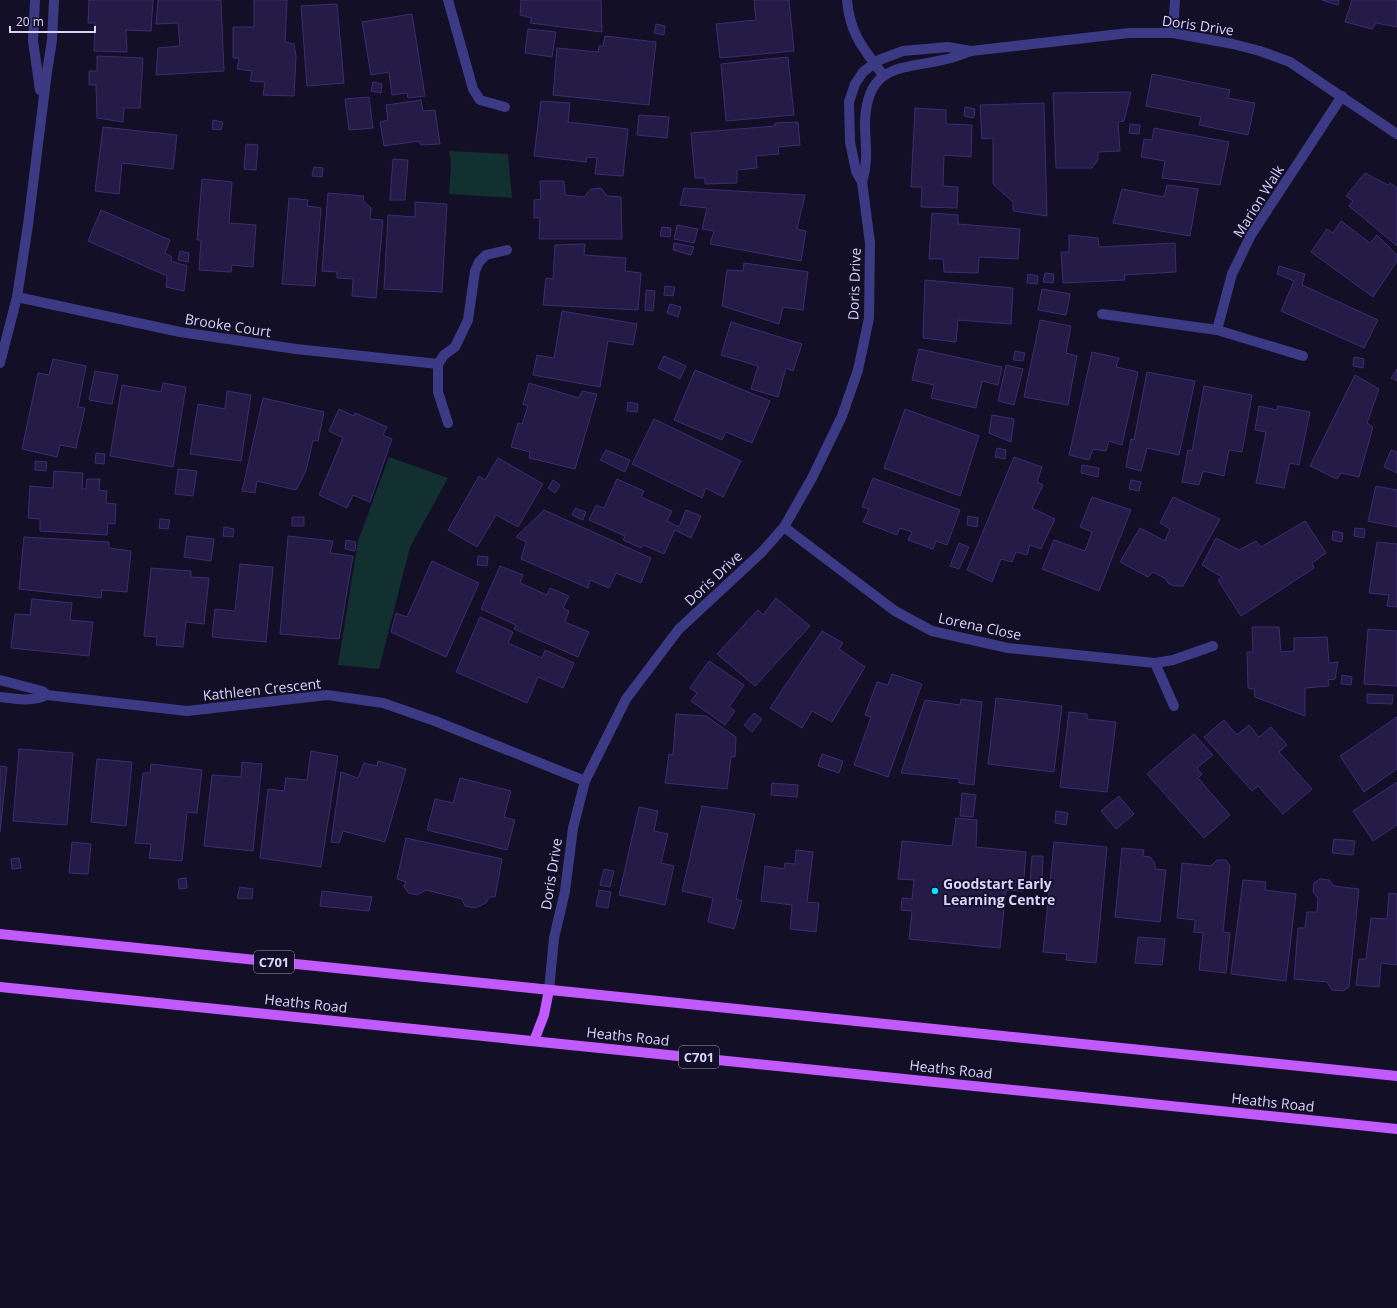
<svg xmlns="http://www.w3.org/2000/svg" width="1397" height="1308" font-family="'Open Sans',sans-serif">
  <rect width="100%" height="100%" fill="#130f26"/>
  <!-- green -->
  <g fill="#12302f">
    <path d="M449 151 508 154 512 198 449 194 451 164Z"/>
    <path d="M389 457 448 478 410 547 379 669 338 665 358 541Z"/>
  </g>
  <!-- building -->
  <g fill="#241b47" stroke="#3b2d73">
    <path d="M89 0H153L151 31 126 30 127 52 94 51 95 23H88Z"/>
    <path d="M158 0H221L224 71 156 75 158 48 180 46 178 23 156 24Z"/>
    <path d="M254 0H287L285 42 294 44 296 56 294 96 263 95 265 82 250 81 252 71 237 69 239 58H233V27H254Z"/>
    <path d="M521 0H601L602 32 530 23 532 18 520 15Z"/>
    <path d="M754 0H789L794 51 720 58 716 24 756 20Z"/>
    <path d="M1322 0H1339L1338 5Z"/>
    <path d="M1352 0H1397V27L1376 23 1372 29 1345 22Z"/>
    <path d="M337 4 344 83 307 86 301 6Z"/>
    <path d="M412 14 425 96 408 98 407 93 392 95 389 72 371 75 362 22Z"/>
    <path d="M656 24 665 26 664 35 654 33Z"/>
    <path d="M528 29 556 32 552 57 525 53Z"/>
    <path d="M605 36 656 42 649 105 553 95 557 48 598 52 599 46H603Z"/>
    <path d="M97 56 143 58 140 108H124L123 122 97 118 96 85H89V71H97Z"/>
    <path d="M788 57 794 115 726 121 721 64Z"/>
    <path d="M1152 74 1230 90 1228 98 1255 103 1248 135 1199 125 1201 117 1146 106Z"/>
    <path d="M373 82 382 84 381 93 371 91Z"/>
    <path d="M1131 92 1124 121 1118 122 1120 151 1098 152V160L1092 168H1056L1053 93Z"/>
    <path d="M369 97 373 128 349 130 345 99Z"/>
    <path d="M421 100 423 111 435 110 440 144 421 145 419 141 384 146 380 122 388 120 386 105Z"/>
    <path d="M541 101 570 103 568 122 628 129 623 176 595 174 597 158 587 157 586 162 534 156Z"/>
    <path d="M1044 103 1047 216 1013 211V202L993 184V138L982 139 980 105Z"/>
    <path d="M965 107 975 109 974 118 964 116Z"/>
    <path d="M915 108 946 110V124L972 125 971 157 944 155 943 186 958 187 957 208 921 207 922 187H911Z"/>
    <path d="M639 115 669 117 667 138 637 135Z"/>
    <path d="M213 120 223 122 221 130 212 129Z"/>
    <path d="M798 122 800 145 778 147 779 154 756 156 757 168 737 170V183L705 184V178H695L691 133 775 126V123Z"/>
    <path d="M1130 124 1140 125 1139 134 1129 133Z"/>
    <path d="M103 127 177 135 173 169 122 163 119 194 95 191Z"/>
    <path d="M1154 128 1229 142 1220 185 1162 178 1165 161 1141 157 1144 139 1152 140Z"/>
    <path d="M246 144 258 145 256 170 244 169Z"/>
    <path d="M393 159 408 160 405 200H390Z"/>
    <path d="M314 167 323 168 322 177 312 176Z"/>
    <path d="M1365 173 1388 185 1390 183 1397 188V246L1349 206 1353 201 1346 196Z"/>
    <path d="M202 179 232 182 229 223 256 225 253 267 232 265 231 272 199 270 201 240H197Z"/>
    <path d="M540 181H564L565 195 584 197 591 189 601 188 607 196 621 197 622 239H539L540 218H534V200L541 199Z"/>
    <path d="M1167 185 1198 189 1190 236 1113 223 1122 189 1164 197Z"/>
    <path d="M684 188 805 195 797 229 806 231 801 261 710 244 714 231 702 229 707 208 680 205Z"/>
    <path d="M328 193 364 196 363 201 371 208 370 219 383 220 376 298 352 296 353 279 337 278V272L322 271Z"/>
    <path d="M289 198 308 200 307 206 321 208 315 286 282 284Z"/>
    <path d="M415 202 447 204 442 292 384 289 388 215 415 217Z"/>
    <path d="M101 210 170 240 165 253 172 257 171 261 187 266 184 291 166 287 167 276 88 241Z"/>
    <path d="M932 213 958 215V224L1020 229 1018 259 979 257 978 273 944 272 943 259H929Z"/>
    <path d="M1341 221 1370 243 1377 235 1397 255V261L1373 297 1311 252 1327 229 1333 233Z"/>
    <path d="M677 225 698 229 694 243 674 239Z"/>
    <path d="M662 227 671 228 670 237 660 236Z"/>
    <path d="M1069 235 1098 238 1099 247 1175 243 1176 272 1124 275 1125 280 1063 283 1061 252H1069Z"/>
    <path d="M674 243 694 247 691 255 673 250Z"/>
    <path d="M585 244 584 255 626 258 625 271 641 273 638 310 543 305 546 278 553 279 555 245Z"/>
    <path d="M180 251 189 253 188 262 178 260Z"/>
    <path d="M744 263 808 272 803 310 783 307 779 324 722 306 727 270 743 271Z"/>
    <path d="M1279 266 1305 274 1302 285 1378 320 1364 348 1281 311 1294 281 1277 274Z"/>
    <path d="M1045 273 1054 274 1053 283 1043 282Z"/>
    <path d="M1028 274 1038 276 1037 284 1027 283Z"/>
    <path d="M925 280 1013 288 1011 324 958 320 956 342 923 338Z"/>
    <path d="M665 286 675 287 673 296 664 295Z"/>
    <path d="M1042 289 1070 294 1066 315 1038 310Z"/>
    <path d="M646 290 655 291 653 311 645 310Z"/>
    <path d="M670 304 681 307 678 317 667 313Z"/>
    <path d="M562 311 637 324 633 345 608 341 600 387 533 375 537 355 554 358Z"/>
    <path d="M1040 320 1071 326 1066 353 1077 356 1068 405 1024 397Z"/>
    <path d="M731 322 802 344 793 371 786 368 778 397 751 389 758 366 721 355Z"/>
    <path d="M919 349 1002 367 998 385 982 381 976 408 931 398 934 385 912 380Z"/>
    <path d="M1015 351 1025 353 1023 361 1013 360Z"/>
    <path d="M1092 352 1119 358 1116 367 1138 372 1122 445 1109 441 1106 451 1093 449 1089 460 1069 455Z"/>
    <path d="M664 356 686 366 680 379 658 368Z"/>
    <path d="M1354 357 1364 359 1363 368 1353 366Z"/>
    <path d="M53 359 86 366 78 407 85 408 76 448 60 445 57 457 22 449 38 373 49 375Z"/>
    <path d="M1006 365 1023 369 1014 405 998 401Z"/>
    <path d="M1397 369V381L1391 378Z"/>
    <path d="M695 370 770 401 752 443 726 432 722 440 674 420Z"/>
    <path d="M95 371 118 375 112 404 89 400Z"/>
    <path d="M1147 372 1195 381 1179 455 1147 448 1141 471 1126 467 1131 439 1134 440Z"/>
    <path d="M1355 375 1379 389 1367 423 1373 427 1359 477 1341 473 1337 479 1310 466Z"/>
    <path d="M163 383 186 387 173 467 110 456 122 385 161 392Z"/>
    <path d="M529 383 579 398 582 391 597 394 575 469 529 458 530 452 511 447 518 423 522 424 528 406 523 404Z"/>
    <path d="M1204 386 1252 395 1242 452 1229 450 1224 476 1203 471 1199 485 1182 482 1188 450 1192 451Z"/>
    <path d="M227 391 251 395 241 461 190 454 198 404 225 409Z"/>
    <path d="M263 398 324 412 318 441 313 440 306 471 296 490 257 481 255 493 242 491Z"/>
    <path d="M628 402 638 404 637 412 627 411Z"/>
    <path d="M1259 406 1277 410 1278 406 1310 412 1299 465 1290 463 1284 488 1256 483 1266 432 1255 430Z"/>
    <path d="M339 409 354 416 355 413 387 427 383 435 392 439 370 502 353 495 347 508 319 495 343 438 329 431Z"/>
    <path d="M905 409 979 436 960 496 884 468Z"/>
    <path d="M992 415 1014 419 1011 442 989 433Z"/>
    <path d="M654 419 741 461 723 497 706 488 702 498 632 464Z"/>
    <path d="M997 448 1006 450 1005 459 995 457Z"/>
    <path d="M606 450 630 460 625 472 600 460Z"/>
    <path d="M1391 450 1397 452V473L1384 467Z"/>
    <path d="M96 453 105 454 104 464 95 463Z"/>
    <path d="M1014 457 1042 467 1037 482 1043 485 1032 508 1055 519 1041 549 1030 545 1027 555 1016 552 1012 562 1001 559 992 582 967 570Z"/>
    <path d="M498 458 543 484 518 527 496 515 477 547 448 530 479 476 485 480Z"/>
    <path d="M35 461 47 462 46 471 35 470Z"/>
    <path d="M1082 465 1099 468 1098 477 1081 473Z"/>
    <path d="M178 469 197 471 193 496 175 494Z"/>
    <path d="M54 471 83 473 82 489H86L87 479H100L99 490 107 491 106 503 116 504 115 524 108 523 107 535 40 531V519L28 518 30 486 53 488Z"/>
    <path d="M873 478 960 510 947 545 936 541 933 549 908 540 912 532 900 528 897 535 863 522 869 509 862 507Z"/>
    <path d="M617 479 644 491 641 497 672 511 667 521 679 527 686 510 701 516 691 538 675 530 664 554 644 545 641 548 623 540 625 536 589 520 596 505 604 508Z"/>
    <path d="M553 480 560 485 555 493 548 488Z"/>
    <path d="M1131 480 1141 482 1139 491 1129 489Z"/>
    <path d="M1376 486 1397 490V527L1368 521Z"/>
    <path d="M1092 497 1131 510 1099 591 1042 569 1054 540 1085 551 1092 532 1080 527Z"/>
    <path d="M1173 497 1220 519 1183 586H1174L1168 583 1166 579 1153 572 1148 577 1120 562 1140 528 1165 541 1170 529 1160 523Z"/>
    <path d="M575 508 586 512 583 520 572 515Z"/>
    <path d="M544 510 651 558 641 583 616 573 609 588 590 580 588 588 521 559 526 542 516 537Z"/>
    <path d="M968 516 978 518 977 527 967 525Z"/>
    <rect x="292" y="517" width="12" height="9"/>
    <path d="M160 519 170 520 168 529 159 528Z"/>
    <path d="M1305 521 1326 553 1312 563 1314 568 1241 616 1218 580 1222 577 1202 565 1216 538 1239 550 1256 541 1261 547Z"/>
    <path d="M224 527 234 529 233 537 223 536Z"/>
    <path d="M1355 528 1365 529 1364 538 1354 536Z"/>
    <path d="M1333 531 1343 533 1342 542 1332 540Z"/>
    <path d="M187 536 214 539 211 561 184 557Z"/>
    <path d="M288 536 333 541 330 553 353 556 339 639 280 634Z"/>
    <path d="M24 537 109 542V548L131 551 127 592 102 590 101 598 19 589Z"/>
    <path d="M346 540 356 542 355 551 345 549Z"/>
    <path d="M1377 542 1397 544V607L1387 606 1389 595 1369 593Z"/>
    <path d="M959 543 969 547 959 569 950 566Z"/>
    <path d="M478 556 488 557 487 566 477 565Z"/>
    <path d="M432 561 479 583 446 657 391 632 396 613 407 617Z"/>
    <path d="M240 564 273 567 266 642 212 637 215 609 235 611Z"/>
    <path d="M500 566 523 575 520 583 547 595 550 588 569 596 563 608 569 611 565 622 589 632 578 657 514 629 516 625 481 609Z"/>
    <path d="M151 568 191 571V577L209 578 204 624 186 622 183 647 156 645 157 637 144 636Z"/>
    <path d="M776 598 810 626 755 686 717 654 758 610 763 615Z"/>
    <path d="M32 599 72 603 70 620 93 622 89 656 11 648 15 614 30 615Z"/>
    <path d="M480 617 513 632 508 643 542 658 545 650 574 663 563 688 538 677 527 703 456 672Z"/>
    <path d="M1252 627H1279L1281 652 1294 651V638L1327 637 1329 663 1338 662 1335 679 1328 680 1329 686 1305 688V716L1255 697 1254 689 1248 688 1247 652H1253Z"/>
    <path d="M1368 629 1397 631V686L1364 684Z"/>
    <path d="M822 631 843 643 839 649 865 667 832 722 812 711 802 728 770 708Z"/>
    <path d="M709 661 744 685 729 707 735 711 725 725 691 701 697 693 690 688Z"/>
    <path d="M892 674 922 684 888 777 854 765 871 717 865 715 877 682 888 685Z"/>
    <path d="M1342 675 1352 677 1351 685 1341 684Z"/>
    <path d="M1367 694 1393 695 1392 704 1367 703Z"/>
    <path d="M996 698 1062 706 1054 772 988 764Z"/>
    <path d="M961 699 982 702 974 785 959 783V779L901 773 925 700 960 705Z"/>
    <path d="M1069 712 1087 714V719L1116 722 1107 792 1060 787Z"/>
    <path d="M754 713 762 719 752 732 744 725Z"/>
    <path d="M676 714 706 716 736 737 735 757H731L727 789 665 783 669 754 673 755Z"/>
    <path d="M1397 717V769L1364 792 1340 756Z"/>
    <path d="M1224 720 1237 735 1249 725 1259 737 1271 727 1287 745 1279 752 1312 789 1283 814 1258 786 1252 791 1204 737Z"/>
    <path d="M1194 734 1213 755 1197 768 1202 774 1198 778 1230 815 1204 838 1147 774Z"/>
    <path d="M19 749 73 753 67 825 13 821Z"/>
    <path d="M311 751 338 756 321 867 260 858 268 789 284 791 286 778 307 780Z"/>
    <path d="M822 754 843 761 839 773 818 766Z"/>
    <path d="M97 759 132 762 126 826 91 822Z"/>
    <path d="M378 761 406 769 385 842 343 831 339 843 331 842 341 772 358 778 364 763 377 766Z"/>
    <path d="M242 762 262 764 253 851 204 846 212 775 241 777Z"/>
    <path d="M151 764 202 770 197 813 187 812 182 861 149 858 151 844 135 843 143 773H150Z"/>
    <path d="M0 766 7 767 0 832Z"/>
    <path d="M460 778 511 791 504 817 515 820 507 850 427 830 435 799 453 803Z"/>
    <path d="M1397 782V825L1373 841 1353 811Z"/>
    <path d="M772 783 798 785 797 797 771 795Z"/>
    <path d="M962 793 976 795 973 817 960 816Z"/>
    <path d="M1119 796 1134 814 1116 829 1101 811Z"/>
    <path d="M702 806 755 814 736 899 742 901 734 929 708 922 713 898 682 891Z"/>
    <path d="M639 807 658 811 654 831 668 834 661 863 674 866 665 905 619 895Z"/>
    <path d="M1056 811 1068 813 1066 825 1055 823Z"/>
    <path d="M956 818 977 820 976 847 1026 852 1023 891 1006 890 1000 948 909 939 912 911 901 910 902 898 912 899 914 880 898 879 902 841 952 846Z"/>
    <path d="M406 838 502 859 495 897H489L486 903 475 908 465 906 462 899 426 890 417 895 408 893 404 886 406 882 397 879Z"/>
    <path d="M1334 839 1355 841 1353 855 1332 853Z"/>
    <path d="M72 842 91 844 88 874 69 873Z"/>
    <path d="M1054 842 1107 847 1096 963 1066 960 1067 954 1043 952Z"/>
    <path d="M1122 848 1144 850 1143 856 1150 857 1155 863V869L1166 870 1160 922 1115 917Z"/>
    <path d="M796 850 813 852 807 902 819 903 816 932 790 929 792 905 761 901 765 866 784 869 785 863 795 864Z"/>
    <path d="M1032 856H1043L1042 882H1030Z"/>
    <path d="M19 858 21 868 12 869 11 859Z"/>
    <path d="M1217 860H1226L1230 866 1223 932 1230 933 1226 973 1199 970 1203 933 1194 932 1195 920 1177 918 1182 863 1211 866Z"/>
    <path d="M604 869 614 871 610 887 600 885Z"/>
    <path d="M186 878 187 888 179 889 178 879Z"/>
    <path d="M1320 879 1329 880 1334 886 1359 889 1349 987 1343 991 1332 990 1327 982 1294 979 1298 928H1305L1307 912H1317L1318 898 1313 892 1314 883Z"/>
    <path d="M1243 880 1266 882 1265 890 1296 894 1286 981 1231 974Z"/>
    <path d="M240 887 253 889 252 899 237 898Z"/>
    <path d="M599 890 611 892 608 908 596 906Z"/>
    <path d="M322 891 372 897 369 911 320 906Z"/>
    <path d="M1389 893 1397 894V965L1381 963 1379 987 1356 985 1359 959H1366L1371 918 1387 919Z"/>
    <path d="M1138 937 1165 939 1162 965 1135 963Z"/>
  </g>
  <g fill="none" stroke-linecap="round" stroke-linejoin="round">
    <!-- minor -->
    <g stroke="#3d3a85" stroke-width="10">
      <path d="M35 0 33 41 40 90"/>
      <path d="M448 0 473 89 480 100 505 107"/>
      <path d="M847 0C850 35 864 49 883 75"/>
      <path d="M1173 33 1175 0"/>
      <path d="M862 182C869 160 865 144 865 122 867 60 907 70 951 58 958 56 965 53 971 51L1129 33H1173L1233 44 1260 51 1290 62 1397 134"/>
      <path d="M17 297 180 332 296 349 438 364"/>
      <path d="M1102 314 1217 330 1303 356"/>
      <path d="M1217 330 1232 274 1251 235 1342 96"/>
      <path d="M0 363 17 297 28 225 47 72 52 40 54 0"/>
      <path d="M448 423 438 392V364L444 355 455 347 468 320 475 271 479 262 486 255 507 250"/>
      <path d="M784 527 895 611 932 631 1008 648 1155 663"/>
      <path d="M0 680 42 691 47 695 187 711 327 695 383 703 435 721 585 781"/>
      <path d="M0 697C16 699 32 702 47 695"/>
      <path d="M1174 706 1155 663 1173 660 1213 646"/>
      <path d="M549 990 554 938 565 891 573 828 585 781 626 699 679 629 761 553 784 527 812 478 842 416 858 370 869 318 870 243 862 182 856 171 850 142 849 102 855 84 863 72 879 60 903 51 948 47 971 51"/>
    </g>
    <!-- primary -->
    <g stroke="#c25bff" stroke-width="10">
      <path d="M0 934 1397 1076"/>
      <path d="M0 987 1397 1129"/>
      <path d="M534 1041 544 1015 549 990"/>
    </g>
  </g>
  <!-- markers -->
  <circle fill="#00e5ff" stroke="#130f26" stroke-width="1.5" cx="935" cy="891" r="4"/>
  <g text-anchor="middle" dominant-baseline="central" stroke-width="3.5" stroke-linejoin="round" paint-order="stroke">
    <!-- shield labels -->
    <g fill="#130f26" stroke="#9e99be" stroke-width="1">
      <rect x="254" y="951" width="40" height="22" rx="3"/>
      <rect x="679" y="1046" width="40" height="22" rx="3"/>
    </g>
    <g font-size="13" font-weight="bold" fill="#d9d4ff">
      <text x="274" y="962">C701</text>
      <text x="699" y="1057">C701</text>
    </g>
    <!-- street labels -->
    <g font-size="14" fill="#d9d4ff" stroke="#130f26">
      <text transform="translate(1198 25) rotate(8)">Doris Drive</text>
      <text transform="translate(1258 201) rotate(-58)">Marion Walk</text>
      <text transform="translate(854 284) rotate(-88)">Doris Drive</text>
      <text transform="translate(228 325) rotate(9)">Brooke Court</text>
      <text transform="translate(713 578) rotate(-43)">Doris Drive</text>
      <text transform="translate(980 626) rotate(12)">Lorena Close</text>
      <text transform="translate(262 689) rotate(-6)">Kathleen Crescent</text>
      <text transform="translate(551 874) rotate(-81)">Doris Drive</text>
      <text transform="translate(306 1003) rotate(6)">Heaths Road</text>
      <text transform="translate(628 1036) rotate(6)">Heaths Road</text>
      <text transform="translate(951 1069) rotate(6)">Heaths Road</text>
      <text transform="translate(1273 1102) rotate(6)">Heaths Road</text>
    </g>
    <!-- poi labels -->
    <g font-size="14" font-weight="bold" fill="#d9d4ff" stroke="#130f26" text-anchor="start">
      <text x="943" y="883">Goodstart Early<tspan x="943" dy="16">Learning Centre</tspan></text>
    </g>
  </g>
  <!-- scale -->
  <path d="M10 26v6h85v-6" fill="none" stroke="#d9d4ff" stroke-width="2"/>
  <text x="16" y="26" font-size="12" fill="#d9d4ff" stroke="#130f26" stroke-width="3" paint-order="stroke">20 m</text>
</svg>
